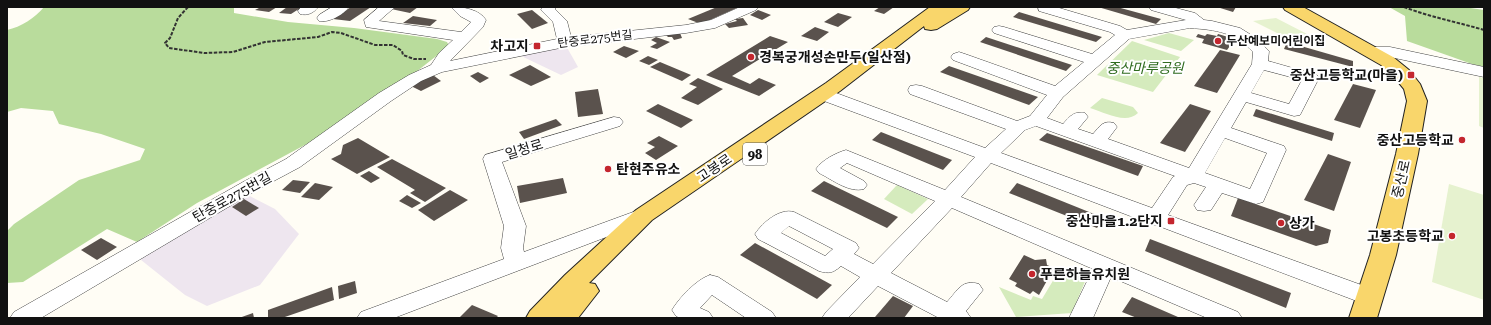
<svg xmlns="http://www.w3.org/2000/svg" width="1491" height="325" font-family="'Roboto Serif','Noto Sans KR',serif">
  <rect width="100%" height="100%" fill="#fffdf5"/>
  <!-- industrial -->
  <g fill="#eee6ef">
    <path d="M565 44 578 67 561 75 517 54Z"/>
    <path d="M244 193 275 209 299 234 260 285 207 306 185 295 136 256Z"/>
  </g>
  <!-- green -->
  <g fill="#d5ebbd">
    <path d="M1169 33 1194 40 1181 51 1144 40Z"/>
    <path d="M1132 41 1180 57 1153 92 1097 75Z"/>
    <path d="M1102 98 1133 107 1138 113C1126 125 1104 112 1090 108Z"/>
    <path d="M897 185 928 199 912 214 884 199Z"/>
    <path d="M1060 269 1086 279 1072 313 1016 317 999 287 1031 300 1033 296 1042 299Z"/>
  </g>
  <!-- forest -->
  <g fill="#b9dc9c">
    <path d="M44 7H234V13L288 22 354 28 437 39 447 42 449 46 416 72 316 139 197 203 137 242 107 229 23 282 7 283V231L14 224 79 180 140 160 145 149 101 134 59 124 53 111 21 108 7 112V30C21 27 35 18 44 7Z"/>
    <path d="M1389 7H1464L1484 10V67L1472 64 1407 41 1405 16Z"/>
  </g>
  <!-- pitch -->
  <g fill="#e6f2cf">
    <path d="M1276 18 1309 35 1289 39 1253 21Z"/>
    <path d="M1479 77 1484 78V128L1479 126Z"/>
    <path d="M1449 184 1484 195V300L1432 282Z"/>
  </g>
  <!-- building -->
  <g fill="#5a524d">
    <path d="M261 7H277L269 12 255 10Z"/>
    <path d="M287 7H302L291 14 279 13Z"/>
    <path d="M351 7H371L350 21 333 19Z"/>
    <path d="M394 7H418L410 13 391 9Z"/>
    <path d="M717 7H739L701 24 688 19Z"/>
    <path d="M880 7H894L884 14 874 11Z"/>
    <path d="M1098 7H1117L1161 19 1156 24Z"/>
    <path d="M1217 7H1236L1233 12Z"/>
    <path d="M532 10 548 23 532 29 517 14Z"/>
    <path d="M758 10 771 15 762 20 750 15Z"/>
    <path d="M1019 12 1102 37 1096 42 1013 17Z"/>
    <path d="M838 13 852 17 838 27 824 22Z"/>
    <path d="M413 16 437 20 430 26 403 23Z"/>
    <path d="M743 18 748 25 729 28 725 24 737 21 735 19Z"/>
    <path d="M815 27 829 32 817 41 801 36Z"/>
    <path d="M680 33 682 38 674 40 672 37H668L666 35Z"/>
    <path d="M1198 34 1205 36 1207 34 1217 36 1218 34 1235 39 1227 50 1202 43 1204 39 1196 37Z"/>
    <path d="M770 36 788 42 732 76 750 84 759 78 776 85 759 96 706 75Z"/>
    <path d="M656 37 670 42 657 49 650 47 657 43 651 40Z"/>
    <path d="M986 37 1072 65 1066 71 980 42Z"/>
    <path d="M1287 42 1353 61V67L1284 49Z"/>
    <path d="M624 46 639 51 626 58 613 52Z"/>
    <path d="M1220 50 1240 55 1217 93 1194 86Z"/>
    <path d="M648 56 658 60 649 65 639 61Z"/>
    <path d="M660 62 691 75 682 81 650 67Z"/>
    <path d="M530 65 551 77 531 86 509 75Z"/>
    <path d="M949 66 1038 97 1029 105 940 72Z"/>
    <path d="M478 72 489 78 480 83 470 76Z"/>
    <path d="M433 75 441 81 421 91 411 86Z"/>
    <path d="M698 78 723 89 698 105 681 98 697 87 689 84Z"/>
    <path d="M1353 84 1376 90 1360 128 1334 120Z"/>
    <path d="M598 89 603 114 578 117 575 92Z"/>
    <path d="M658 104 693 120 681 128 646 111Z"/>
    <path d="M1190 104 1211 111 1185 152 1160 143Z"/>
    <path d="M1256 109 1334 133 1332 141 1253 116Z"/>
    <path d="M556 119 562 125 524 139 519 132Z"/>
    <path d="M881 132 952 160 943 170 872 140Z"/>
    <path d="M1047 133 1143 166 1138 176 1039 140Z"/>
    <path d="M659 136 678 146 656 160 645 153 655 147 647 143Z"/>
    <path d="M358 138 390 157 357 174 331 159 341 154 343 145Z"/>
    <path d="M1328 154 1351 162 1334 211 1304 200Z"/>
    <path d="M392 159 446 188 425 202 410 193 415 190 377 167Z"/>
    <path d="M369 171 380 178 371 183 360 176Z"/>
    <path d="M563 178 567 193 520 203 517 186Z"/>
    <path d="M293 180 310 182 300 193 282 190Z"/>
    <path d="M824 181 898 217 887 228 811 191Z"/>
    <path d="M315 183 333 187 319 200 301 197Z"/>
    <path d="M1017 183 1104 218 1097 228 1009 193Z"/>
    <path d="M450 190 468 200 434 221 418 210Z"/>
    <path d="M407 195 421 203 412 208 399 201Z"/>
    <path d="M1238 198 1331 230 1328 243 1316 246 1231 216Z"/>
    <path d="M244 199 259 208 246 216 232 207Z"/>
    <path d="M101 238 117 247 97 260 81 250Z"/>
    <path d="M1150 239 1291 293 1286 308 1145 251Z"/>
    <path d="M755 243 832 285 817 299 740 255Z"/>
    <path d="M1024 255 1035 260 1046 259 1047 265 1054 268 1039 295 1033 291 1030 294 1015 286 1017 283 1009 279Z"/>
    <path d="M355 281 357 293 339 299 338 286Z"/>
    <path d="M332 287 334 300 282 318H268V310Z"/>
    <path d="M893 296 913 306 904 318 875 317Z"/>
    <path d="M1132 297 1178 317 1181 318H1137L1122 312Z"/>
    <path d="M472 305 498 316 496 318H459Z"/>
    <path d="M253 313 254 318H239Z"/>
  </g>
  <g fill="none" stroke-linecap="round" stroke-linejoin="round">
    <!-- minor casing -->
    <g stroke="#444" stroke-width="1">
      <g id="minor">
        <path d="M301 7H318C314 13 307 16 300 14L298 11Z"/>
        <path d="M332 7H349C343 15 329 23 319 21L317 18 319 15Z"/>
        <path d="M379 7H395L379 21 461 32 471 22 460 16 451 7C463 7 479 9 486 20L483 27 450 61 557 39 553 22 541 10 542 7H556L555 9 567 21 571 37 686 25 711 20 740 7H758L756 10 715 28 686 33 565 47 442 72 421 81 391 101 300 167 257 190 41 318H10L14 312 243 182 286 159 379 93 409 75 431 65 439 53 453 40 366 27 364 20Z"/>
        <path d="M1038 7H1056L1120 26 1127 30 1186 20 1151 10 1149 7H1172L1195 13 1204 20 1212 21 1240 28 1256 38 1269 51 1268 61 1317 75 1319 78 1300 115 1294 116 1246 102 1231 128 1284 146 1286 150 1263 202 1256 204 1222 193 1211 210 1204 211 1197 210 1194 205 1206 187 1194 183 1187 185 1168 215 1378 291 1382 297 1378 303 1370 305 1362 303 1156 225 1148 224 1146 222 991 163 961 197 1238 312 1242 318H1207L1111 277 1093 318H1069L1093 269 952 208 891 273 947 302C958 290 962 279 979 284L983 290 966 311 971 318H939L878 286 848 318H822L826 312 860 277 841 266C833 273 829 274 819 271L758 239 755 234C763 222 780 208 794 212L856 243 859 248 854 254 873 264 935 201 847 163 840 168 864 181 867 185 864 189C849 193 833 180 819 173L816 169C822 160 836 153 846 150L945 190 975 157 816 98 814 94 816 90 822 89 828 90 985 148 1006 129 910 94 908 90 910 86 916 85 922 86 1017 121 1030 116 1047 95 953 60 951 57 953 54 959 52 965 54 1055 86 1084 62 994 33 992 30 994 27 999 26 1004 27 1092 54 1115 35 1110 32 1039 11ZM1190 28C1217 30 1234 32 1253 52L1252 64 1189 168 1108 139 1117 127 1114 123C1103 120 1100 126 1093 134L1078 129 1088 117 1085 113C1074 111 1070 116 1063 124L1047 118 1063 97 1129 39ZM1264 70 1302 80 1289 104 1251 93ZM1036 126 1175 176 1173 177 1152 208 1001 153 1025 130ZM1225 138 1267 153 1250 189 1205 173ZM789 226 833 249 825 256 781 233Z"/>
        <path d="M1373 47H1390L1484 67V77L1390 57 1368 55 1365 52 1368 49Z"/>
        <path d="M614 117 620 118 623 122 620 126 502 162 526 226 523 248 524 252 644 208 651 210 654 215 651 220 394 318H357L361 312 504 259 501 248 504 226 483 159 485 155Z"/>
        <path d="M710 275 718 277 772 312 776 318H746L712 295 700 308 709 312 713 318H680L676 316 672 310C679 298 697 279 710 275Z"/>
      </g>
    </g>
    <!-- major casing -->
    <g stroke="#222" stroke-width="2">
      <g id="major">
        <path d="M930 7H970L968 10 937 29 931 30 925 29 924 26 840 91 652 220 589 283 595 284 599 291 578 318H526L530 311 565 275 636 210 826 83Z"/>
        <path d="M1283 7H1303L1393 57 1409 70 1420 84 1427 101 1418 154 1396 255 1377 318H1349L1370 255 1396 154 1407 101 1404 89 1395 78 1381 65 1285 10Z"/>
      </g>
    </g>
    <!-- path -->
    <g stroke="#333" stroke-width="2" stroke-dasharray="3.5 1.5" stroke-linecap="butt">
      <path d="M188 7 178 18 170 38 165 43 169 48 204 53 233 52 265 42 318 37 332 32 341 33 375 45H393L402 51 403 55 414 59H426"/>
      <path d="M1404 7C1430 17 1457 22 1484 30"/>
    </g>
    <!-- minor -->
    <use href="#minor" fill="#fff" fill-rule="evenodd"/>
    <!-- major -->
    <use href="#major" fill="#f9d66b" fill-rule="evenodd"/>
  </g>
  <!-- markers -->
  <g fill="#c4262e" stroke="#fff" stroke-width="1.5">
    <circle cx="1218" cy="41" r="4"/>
    <rect x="533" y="42" width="8" height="8" rx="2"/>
    <circle cx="751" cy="57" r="4"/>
    <rect x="1407" y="71" width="8" height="8" rx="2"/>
    <circle cx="1462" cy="140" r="4"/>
    <circle cx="608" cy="169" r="4"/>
    <rect x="1167" y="217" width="8" height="8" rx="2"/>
    <circle cx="1281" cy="223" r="4"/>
    <circle cx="1452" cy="236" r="4"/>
    <circle cx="1032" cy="274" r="4"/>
  </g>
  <g text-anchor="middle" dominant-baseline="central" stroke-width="4" stroke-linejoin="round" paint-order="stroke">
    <!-- far-street labels -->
    <g font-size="12" fill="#111" stroke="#fff">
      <text transform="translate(595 39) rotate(-7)">탄중로275번길</text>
    </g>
    <!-- far-poi labels -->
    <g font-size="12" font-weight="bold" fill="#111" stroke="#fff" text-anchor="start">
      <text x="1226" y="41">두산예보미어린이집</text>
    </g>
    <!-- shield labels -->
    <rect fill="#fff" stroke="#585858" stroke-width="1" x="743" y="143" width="24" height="22" rx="3"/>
    <g font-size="13" font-weight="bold" fill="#111">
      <text x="755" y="154">98</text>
    </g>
    <!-- poi labels -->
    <g font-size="14" font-weight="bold" fill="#111" stroke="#fff" text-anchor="end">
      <text x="529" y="46">차고지</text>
      <text x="759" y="57" text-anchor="start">경복궁개성손만두(일산점)</text>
      <text x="1403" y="75">중산고등학교(마을)</text>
      <text x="1454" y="140">중산고등학교</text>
      <text x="616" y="169" text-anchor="start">탄현주유소</text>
      <text x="1163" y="221">중산마을1.2단지</text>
      <text x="1289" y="223" text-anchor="start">상가</text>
      <text x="1444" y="236">고봉초등학교</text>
      <text x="1040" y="274" text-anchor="start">푸른하늘유치원</text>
    </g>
    <!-- park labels -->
    <g font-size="14" font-style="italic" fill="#2f6b1f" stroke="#fff">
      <text x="1145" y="68">중산마루공원</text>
    </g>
    <!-- street labels -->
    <g font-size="14" fill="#111" stroke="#fff">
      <text transform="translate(524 149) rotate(-17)">일청로</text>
      <text transform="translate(714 168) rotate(-34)">고봉로</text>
      <text transform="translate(1401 179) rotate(-77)">중산로</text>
      <text transform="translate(232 197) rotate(-29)">탄중로275번길</text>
    </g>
  </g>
  <!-- border -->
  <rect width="1491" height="325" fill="none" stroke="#111111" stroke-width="16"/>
</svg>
